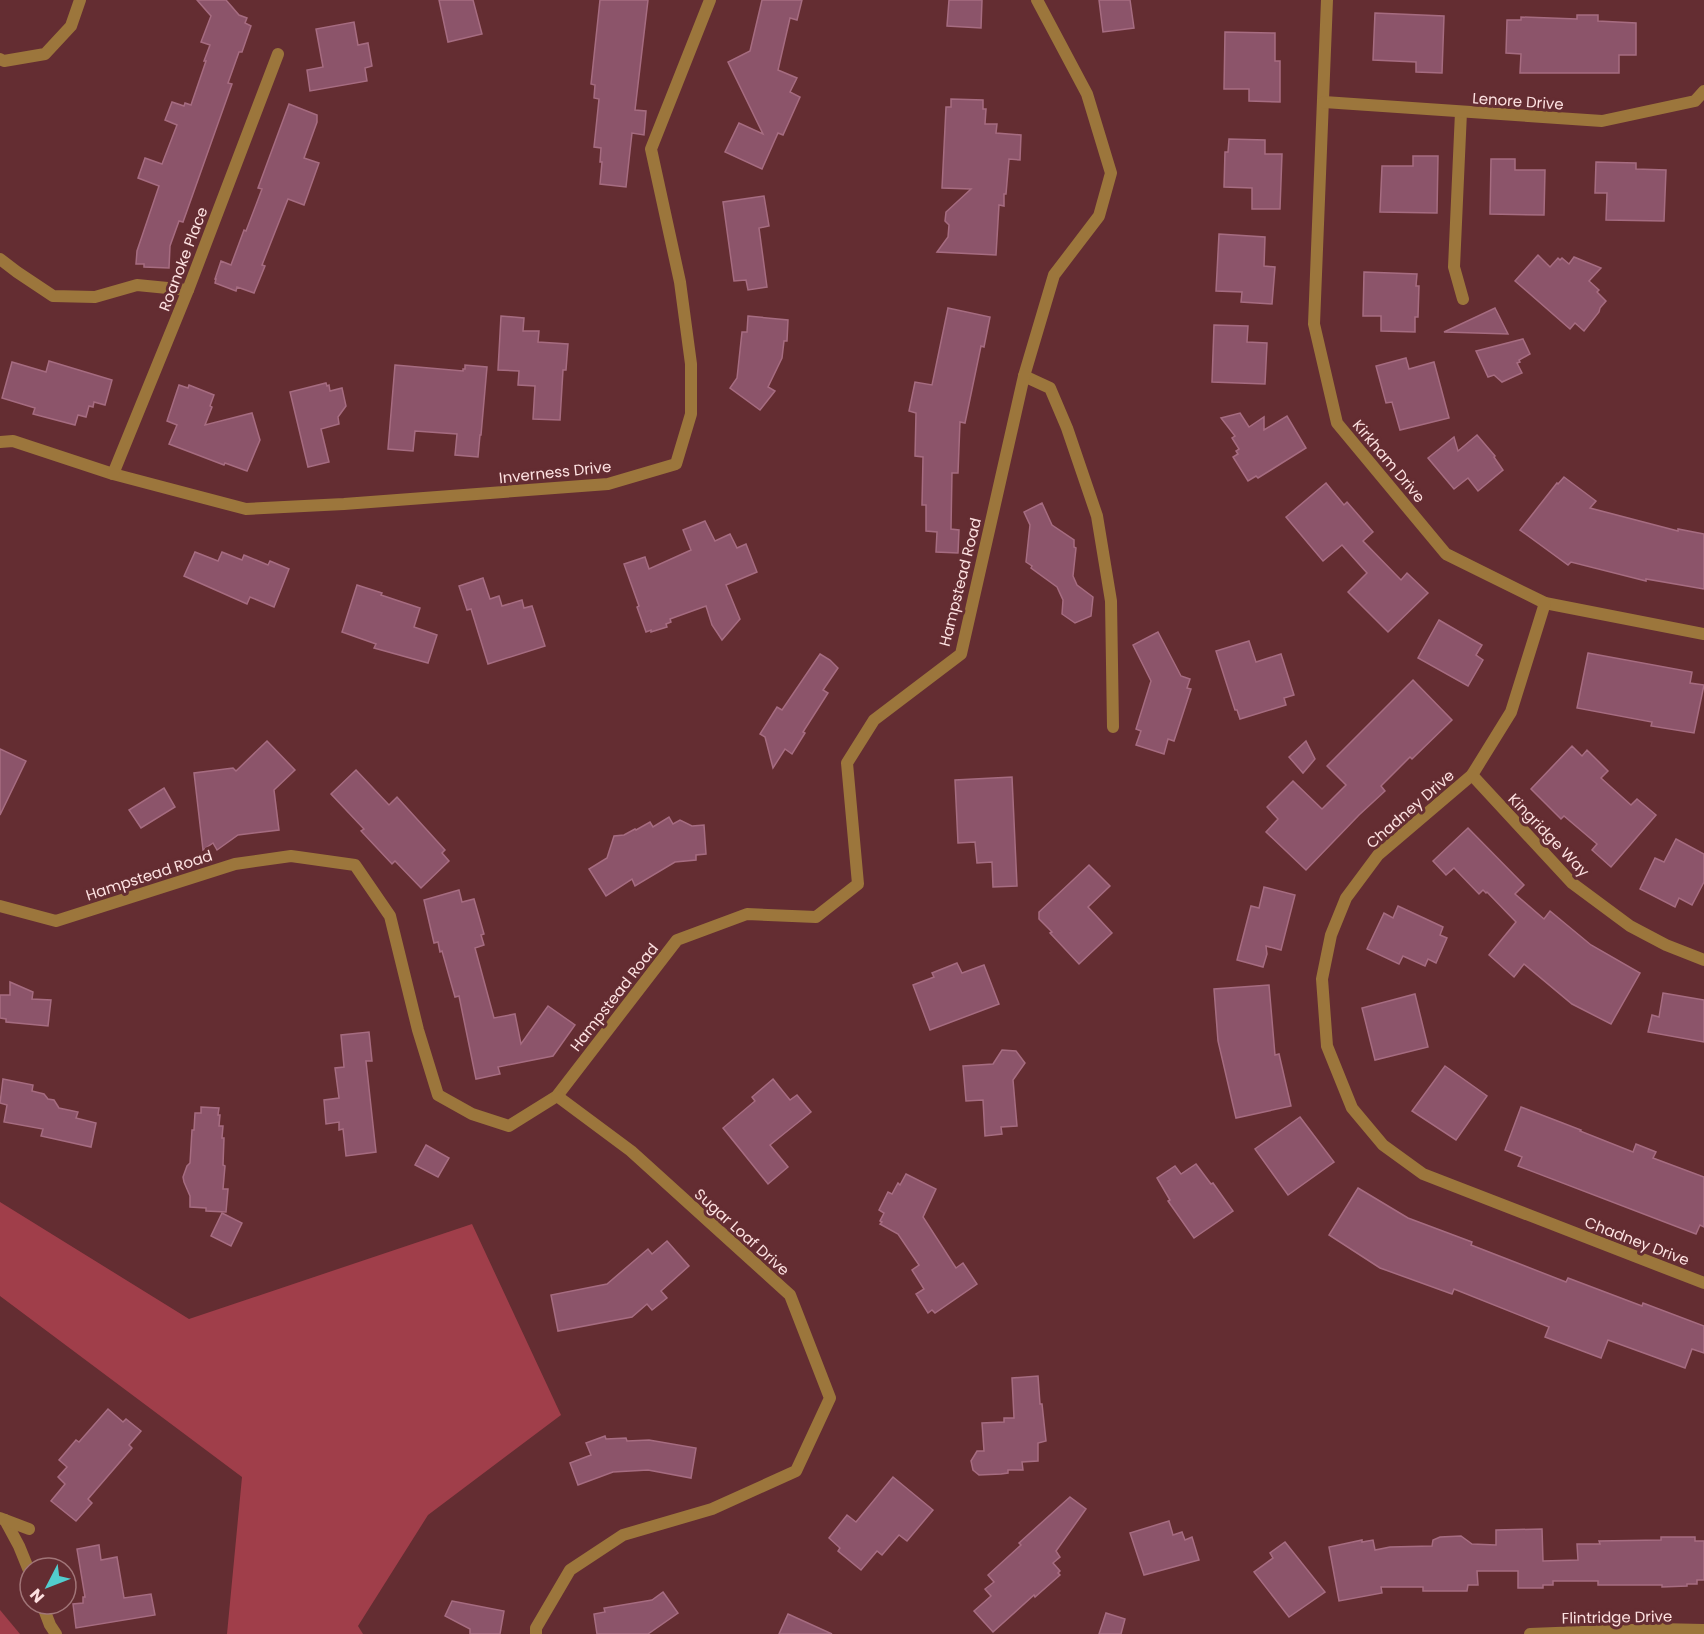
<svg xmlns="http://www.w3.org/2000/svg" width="1704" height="1634" font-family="Poppins,sans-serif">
  <rect width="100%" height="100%" fill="#642d32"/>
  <!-- green -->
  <g fill="#a03e4a">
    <path d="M0 1202 189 1319 472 1224 561 1415 428 1515 358 1626 363 1634H227L242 1477 0 1296Z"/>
    <path d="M0 1610 20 1634H0Z"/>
  </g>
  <!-- building -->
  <g fill="#8c546a" stroke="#a66c81" stroke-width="1.5">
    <path d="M197 0H226L239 15 247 18 245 23 251 26 242 52H239L228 83 232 84 183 222 179 221 170 246 169 268 144 267V264H136L137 251 159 186 138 178 145 158 162 164 177 125 165 120 172 102 184 106 185 103 191 105 206 61H204L210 45 201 42 211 16Z"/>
    <path d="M439 0H473L482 34 448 42Z"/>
    <path d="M600 0H648L635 110 646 111 644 135 632 133 626 187 600 184 602 162H600L601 148 594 147 599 99 594 98 595 85 591 84Z"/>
    <path d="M762 0H802L797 20 790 18 778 70 797 78 790 92 800 97 783 135 778 133 762 169 725 152 739 123 763 134 728 62 750 51Z"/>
    <path d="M949 0H982L981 28 947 26Z"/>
    <path d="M1099 0H1130L1134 28 1103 32Z"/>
    <path d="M1375 13 1444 16 1442 73 1416 72V62L1373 60Z"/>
    <path d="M1577 15H1598V21L1636 23V55H1619V73H1520L1521 54 1506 53 1507 20H1521V17L1577 19Z"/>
    <path d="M354 22 358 45 368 43 372 66 365 68 367 81 310 91 307 70 323 67 316 29Z"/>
    <path d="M1225 32 1275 33V61H1280V102L1249 101V89H1224Z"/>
    <path d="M951 99 983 100V109H986L985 124H997L996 133 1021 135 1020 160 1009 159 1006 194H1004V206L999 205 996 255 937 252 948 237 949 225 945 221 946 212 971 189 942 188 946 107H951Z"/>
    <path d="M289 104 317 115V122L304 158 319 163 304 205 288 199 262 265 265 266 254 293 237 287 236 291 215 283 216 279H215L221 261 231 265 244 230 246 231 262 189 258 188Z"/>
    <path d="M1229 139 1265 140V154H1282L1280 209H1252V188L1224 187 1225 152H1228Z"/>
    <path d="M1413 156H1438L1437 213 1380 212 1382 166H1413Z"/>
    <path d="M1491 159H1515V170H1545L1544 215 1490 214Z"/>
    <path d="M1596 162 1636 163V169L1666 170 1664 221 1606 220 1607 193H1595Z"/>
    <path d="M764 196 769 226 759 228 767 287 748 290 746 280 734 281 723 202Z"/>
    <path d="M1219 234 1265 237 1264 266 1275 267 1272 304 1241 302 1242 292 1216 291Z"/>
    <path d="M1538 255 1550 267 1558 258 1560 260 1562 258 1569 264 1574 257 1601 268 1589 281 1599 290 1597 292 1606 301 1600 308 1599 312 1584 331 1575 323 1570 329 1515 281Z"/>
    <path d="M1364 272 1417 274 1416 286H1419L1418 317H1415V332L1381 331V316H1363Z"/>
    <path d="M948 308 990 317 984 347 981 346 965 423 960 422 958 473H952L951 529 959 530 958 553 936 552 937 532 926 531V505H922L923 457 915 456 916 413 909 411 915 382 932 385Z"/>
    <path d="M1495 308 1508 334 1444 332Z"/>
    <path d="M501 316 524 318 523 331H539L538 342 568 344 566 370H563L560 420 533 419 535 386 518 385 519 371 498 370Z"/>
    <path d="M748 316 788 320 787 341H784L782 358 768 387 775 391 760 410 730 388 737 378 742 332H747Z"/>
    <path d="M1214 325 1248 326 1247 342 1267 343 1265 384 1212 382Z"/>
    <path d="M1523 339 1530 354 1519 360 1520 362 1517 363 1522 373 1502 382 1494 375 1488 377 1476 351Z"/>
    <path d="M1406 358 1409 369 1434 362 1449 418 1400 430 1392 402 1386 403 1376 366Z"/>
    <path d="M49 361 112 380 105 405 94 402 93 407 89 406 86 417 78 415 75 425 33 414 35 408 2 398 12 362 46 372Z"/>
    <path d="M395 365 463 371V369H465V365L487 367 481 435H480L478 457 455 455 457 434 415 431 413 451 388 449Z"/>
    <path d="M326 383 327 386 329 385 330 391 342 388 346 406 338 417 339 424 321 429 329 462 308 467 290 392Z"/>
    <path d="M179 385 188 388 189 385 214 395 210 406 212 407 205 425 252 413 260 440 247 471 225 463 224 465 169 444 177 425 167 421Z"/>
    <path d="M1240 413 1249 427 1264 417V430L1287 416 1306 448 1258 478 1256 476 1248 481 1233 457 1238 454 1236 451 1239 449 1232 438 1235 436 1221 418Z"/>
    <path d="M1477 435 1495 456 1494 457 1503 470 1478 491 1468 478 1454 489 1428 458 1454 437 1458 451Z"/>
    <path d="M1564 477 1596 501 1590 508 1678 531V529L1704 534V589L1646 579V581L1571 562 1568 565 1520 530 1557 483 1558 484Z"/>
    <path d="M1326 483 1344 505 1347 502 1373 532 1363 541 1401 580 1407 573 1428 593 1388 632 1348 592 1367 573 1342 545 1323 561 1286 517Z"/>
    <path d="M1042 503 1052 525 1074 540V547L1076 548 1073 576 1077 585 1093 597 1091 616 1075 623 1062 614 1063 600 1057 587 1031 568 1032 566 1026 562 1030 525 1024 512Z"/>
    <path d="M705 521 715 541 730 534 737 548 746 544 757 572 726 585 740 619 722 640 712 625 706 606 670 619 671 622 666 624 667 627 651 632V630L646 632 637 607 639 606 624 564 645 557 649 569 691 550 683 530Z"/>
    <path d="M195 552 218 561 222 552 242 560 244 555 268 565 270 561 289 569 274 607 250 597 247 604 184 576Z"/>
    <path d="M483 578 490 599 499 596 502 606 522 600 524 608 532 606 545 646 488 664 471 609 467 610 459 586Z"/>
    <path d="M357 585 382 593 381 595 420 608 414 627 437 635 428 663 374 648 376 644 342 632Z"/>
    <path d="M1439 620 1482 645 1476 655 1483 660 1468 686 1418 658Z"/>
    <path d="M1158 632 1181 676 1190 679 1187 688 1191 689 1174 741 1168 739 1164 754 1136 745 1141 731 1136 729 1151 681 1133 645Z"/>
    <path d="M1249 641 1256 662 1281 654 1294 695 1284 698 1286 705 1240 719 1237 710H1235L1216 651Z"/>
    <path d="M1588 653 1692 672 1690 683 1704 685 1694 733 1651 726 1652 722 1577 708Z"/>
    <path d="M820 654 830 660 838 668 823 690 828 693 803 732 805 733 792 754 785 749 773 768 765 737 760 734 777 707 782 710Z"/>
    <path d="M1413 680 1452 720 1412 759 1410 757 1381 786 1385 791 1359 815 1306 870 1266 832 1278 819 1267 807 1293 781 1322 809 1346 785 1327 766Z"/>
    <path d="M267 741 295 770 274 790 279 830 238 835 217 850 213 843 203 850 194 773 233 768 236 771Z"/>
    <path d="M1306 741 1315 759 1303 773 1289 757Z"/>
    <path d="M1572 746 1582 756 1587 750 1608 771 1601 778 1631 805 1637 799 1656 815 1611 867 1592 850 1597 844 1564 816 1561 819 1531 789Z"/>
    <path d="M0 749 26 761 0 815Z"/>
    <path d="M356 770 389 805 397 797 445 850 442 853 449 861 421 888 395 861 392 864 361 831 364 829 331 794Z"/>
    <path d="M1012 777 1017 886 993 887 992 862 977 863 975 842 958 843 955 780Z"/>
    <path d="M164 788 175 807 141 828 129 810Z"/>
    <path d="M669 817 673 824 680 820 692 826 704 825 706 854 696 855V860L675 862 635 886 632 879 606 896 589 869 607 858 614 836 624 835 635 829 636 830 650 822 653 827Z"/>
    <path d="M1468 828 1524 885 1515 894 1544 919 1550 911 1591 945 1640 973 1611 1024 1572 1004 1524 964 1514 977 1489 955 1516 922 1487 892 1486 893 1483 890 1479 894 1454 868 1446 875 1433 861Z"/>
    <path d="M1676 839 1704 854V882L1692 905 1679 898 1675 907 1640 889 1655 858 1664 862Z"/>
    <path d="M1089 865 1110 886 1088 907 1112 933 1079 964 1050 933 1052 932 1039 919V912Z"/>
    <path d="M1264 887 1295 895 1281 950 1266 946 1267 954 1263 967 1237 960 1251 906 1259 908Z"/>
    <path d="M459 890 462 902 474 899 484 934 481 935 484 945 475 948 494 1018 515 1014 521 1044 548 1006 575 1025 553 1056 498 1067 500 1074 476 1079 459 996 455 997 442 951 440 952 438 942 434 943 424 900Z"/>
    <path d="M1398 906 1443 927 1440 935 1447 938 1436 963 1428 959 1425 966 1403 956 1399 964 1367 949 1384 913 1393 918Z"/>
    <path d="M957 963 962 973 984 965 999 1004 930 1030 913 985 934 977 932 973Z"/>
    <path d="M10 982 33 992 32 999 51 1000 48 1026 6 1022V1019L0 1018V995H10Z"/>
    <path d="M1269 985 1275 1055 1279 1054 1291 1106 1236 1118 1218 1041 1214 989Z"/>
    <path d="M1663 993 1704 1000V1042L1648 1032 1652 1015 1659 1017Z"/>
    <path d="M1415 994 1428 1047 1375 1060 1362 1008Z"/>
    <path d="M369 1032 372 1061H366L376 1152 346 1156 343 1129 339 1130V1122L326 1124 324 1100 339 1098 335 1068 344 1067 341 1035Z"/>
    <path d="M1002 1050 1016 1051 1025 1063 1013 1080 1017 1126 1001 1127 1002 1134 985 1136 983 1100 966 1101 963 1066 993 1064Z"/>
    <path d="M1445 1066 1487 1096 1456 1140 1412 1111Z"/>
    <path d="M3 1079 33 1085 32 1091 44 1094 48 1099 54 1100 59 1108 78 1112 76 1118 96 1123 91 1147 41 1136 43 1129 4 1122 7 1105 0 1103Z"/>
    <path d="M773 1079 790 1100 797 1095 811 1112 770 1145 788 1167 768 1184 723 1128 755 1101 752 1097Z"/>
    <path d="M201 1107 219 1108 218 1115H220L219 1126H223L222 1138H224L223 1165 225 1166 223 1189H228L226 1212 206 1211V1208L190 1207V1196L184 1182 183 1177 187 1166 190 1163 192 1130H194L195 1113H201Z"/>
    <path d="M1521 1107 1581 1130 1580 1131 1633 1152 1636 1144 1656 1152 1653 1158 1704 1177V1227L1700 1225 1696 1234 1518 1166 1522 1157 1505 1150Z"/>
    <path d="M1300 1117 1334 1162 1288 1195 1255 1149Z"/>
    <path d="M426 1145 449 1158 438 1177 415 1165Z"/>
    <path d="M1196 1164 1211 1184 1213 1183 1233 1211 1194 1238 1168 1201 1170 1200 1157 1178 1175 1166 1181 1174Z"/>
    <path d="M906 1174 936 1189 923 1217 956 1268 963 1263 977 1284 935 1313 932 1310 928 1313 916 1294 924 1289 912 1270 919 1265 898 1234 880 1224 882 1222 880 1221 884 1213 879 1210 888 1192 892 1194 898 1183 900 1185Z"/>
    <path d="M1358 1188 1408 1218 1472 1242 1471 1245 1566 1282 1568 1278 1642 1306 1643 1303 1704 1326V1353L1692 1349 1685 1368 1608 1340 1601 1358 1545 1337 1549 1327 1454 1289 1452 1294 1380 1268 1329 1235Z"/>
    <path d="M222 1213 242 1223 231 1246 211 1236Z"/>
    <path d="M667 1241 689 1266 661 1291 667 1298 652 1310 647 1304 632 1317 558 1331 551 1295 607 1284 648 1249 652 1254Z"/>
    <path d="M1038 1376 1040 1404H1042L1046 1441 1038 1443V1461L1022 1462 1023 1470H1008V1473L1001 1474 979 1475 973 1470 971 1461 977 1451H984L982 1423 1004 1422V1418H1014L1012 1378Z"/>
    <path d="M108 1409 123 1422 126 1419 141 1431 129 1445 132 1448 88 1499 92 1503 76 1521 51 1501 65 1484 58 1477 67 1467 59 1460 76 1440 79 1442Z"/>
    <path d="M605 1436 606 1439 626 1438 627 1441 649 1440 696 1448 691 1478 648 1470 613 1472 578 1485 570 1463 591 1455 586 1443Z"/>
    <path d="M893 1477 933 1510 907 1541 899 1535 882 1555 877 1551 861 1570 838 1551 840 1548 829 1538 847 1515 856 1522Z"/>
    <path d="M1070 1497 1086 1509 1056 1551 1060 1557 1053 1563 1060 1571 1058 1573 1060 1575 1035 1597 1034 1595 993 1632 974 1611 991 1596 985 1589 994 1582 988 1575 1021 1545 1019 1543Z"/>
    <path d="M1169 1521 1173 1535 1182 1532 1185 1540 1192 1537 1199 1560 1144 1575 1130 1533Z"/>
    <path d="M1542 1529 1543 1561 1578 1560 1577 1544H1600L1599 1541 1661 1540V1537H1695V1541H1704V1580H1697V1584H1687V1586L1662 1587V1585H1598V1581H1553V1585H1543V1588H1518V1571H1477L1478 1585H1468L1467 1591H1423V1587H1381L1382 1593 1339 1601 1329 1547 1362 1540V1542L1373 1540 1375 1550 1390 1547 1432 1546 1433 1540 1440 1537 1461 1536 1472 1544 1496 1545V1530Z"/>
    <path d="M1285 1542 1325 1592 1289 1617 1254 1572 1273 1558 1270 1553Z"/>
    <path d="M99 1545 101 1560 117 1557 124 1598 151 1594 155 1615 76 1628 73 1604 83 1603V1597H85L77 1549Z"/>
    <path d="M663 1592 678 1613 648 1634H597L594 1614 605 1612 604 1608 652 1600Z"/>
    <path d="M452 1601 504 1611 500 1634H470V1629L445 1616Z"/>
    <path d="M1106 1613 1125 1619 1121 1634H1099Z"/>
    <path d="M788 1614 832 1634H779Z"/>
  </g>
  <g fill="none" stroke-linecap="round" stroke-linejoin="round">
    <!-- lane -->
    <g stroke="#9c763c" stroke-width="12">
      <path d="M1461 112 1454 267 1463 299"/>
      <path d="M5 1520 19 1546 30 1573"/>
      <path d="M42 1604 50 1625 56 1634"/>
    </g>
    <!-- street -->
    <g stroke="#9c763c" stroke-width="12">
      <path d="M1327 0 1314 324 1337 423 1446 554 1545 603 1704 634"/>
      <path d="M0 59 4 61 45 54 71 26 80 0"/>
      <path d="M1324 102 1602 121 1695 101 1704 91"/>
      <path d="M0 259 17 272 53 296 95 297 137 285 188 290"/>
      <path d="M1024 376 1050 388 1067 428 1097 516 1111 601 1113 727"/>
      <path d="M0 442 13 441 113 474 246 509 344 504 608 484 676 464 691 414V364L680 282 651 149 710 0"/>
      <path d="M113 474 188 290 278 54"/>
      <path d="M1545 603 1511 712 1472 775 1378 855 1346 898 1331 935 1322 979 1327 1046 1352 1108 1383 1145 1423 1174 1704 1283"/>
      <path d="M1472 775 1572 883 1630 926 1666 945 1704 960"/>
      <path d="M0 906 56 921 235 864 291 856 355 865 390 916 418 1030 438 1095 472 1114 509 1126 557 1096 677 940 747 914 816 917 858 884 847 763 874 720 961 654 1024 376 1054 275 1099 216 1111 173 1087 94 1037 0"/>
      <path d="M0 1518 29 1529"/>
      <path d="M536 1634V1628L570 1570 623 1535 712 1509 796 1471 830 1398 790 1295 631 1151 557 1096"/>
      <path d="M1530 1634 1658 1629 1704 1630"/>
    </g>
  </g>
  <g text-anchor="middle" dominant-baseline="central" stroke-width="6" stroke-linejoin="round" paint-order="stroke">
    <!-- street labels -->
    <g font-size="15" fill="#fde1e1" stroke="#642d32">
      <text transform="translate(1518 101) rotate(4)">Lenore Drive</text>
      <text transform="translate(183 259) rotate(-69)">Roanoke Place</text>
      <text transform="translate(1389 461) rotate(50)">Kirkham Drive</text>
      <text transform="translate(555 472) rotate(-6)">Inverness Drive</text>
      <text transform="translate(960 582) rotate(-76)">Hampstead Road</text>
      <text transform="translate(1410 809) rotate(-41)">Chadney Drive</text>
      <text transform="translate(1549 835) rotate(46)">Kingridge Way</text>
      <text transform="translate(149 875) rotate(-18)">Hampstead Road</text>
      <text transform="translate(614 997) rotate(-52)">Hampstead Road</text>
      <text transform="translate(742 1232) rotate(42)">Sugar Loaf Drive</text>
      <text transform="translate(1637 1241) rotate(21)">Chadney Drive</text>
      <text transform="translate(1617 1617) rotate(-1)">Flintridge Drive</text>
    </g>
  </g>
  <!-- north arrow -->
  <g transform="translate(48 1586) rotate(228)"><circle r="28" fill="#642d32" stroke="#a17578" stroke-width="1.5"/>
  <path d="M0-4.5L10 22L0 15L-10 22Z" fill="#52cdce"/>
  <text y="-9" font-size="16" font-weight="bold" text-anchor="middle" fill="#fde1e1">N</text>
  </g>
</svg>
